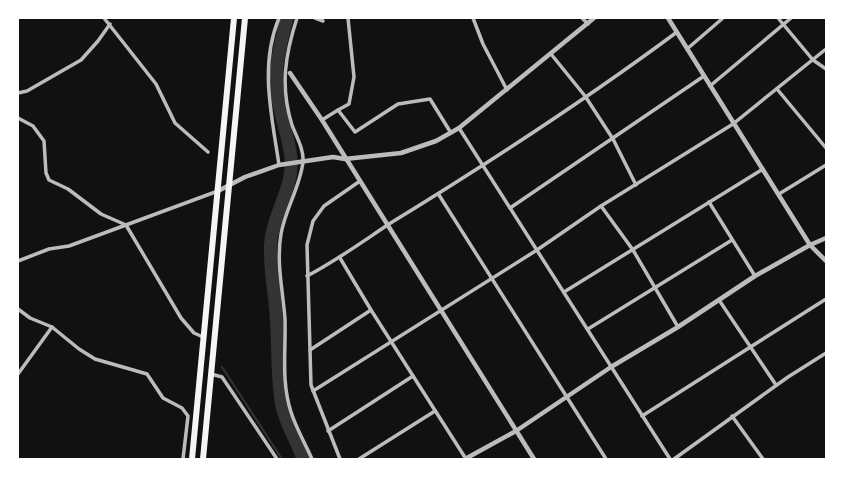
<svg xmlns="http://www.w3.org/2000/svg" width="844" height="477" font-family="'Alegreya Sans',sans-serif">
  <rect width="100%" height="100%" fill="#111"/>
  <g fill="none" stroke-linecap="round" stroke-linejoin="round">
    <!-- stream -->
    <path stroke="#333" stroke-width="2" d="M222 367 282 459"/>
    <!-- river -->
    <path stroke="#333" stroke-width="13" d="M287 18C280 45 273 71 278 99 281 118 289 138 291 158 294 186 274 212 271 240 268 262 275 292 276 315 279 345 276 375 282 406 286 425 297 441 303 459"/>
    <!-- minor -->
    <g stroke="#bcbcbc" stroke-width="3.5">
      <path d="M104 18 156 84 175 123 208 152"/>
      <path d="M297 18C285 55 280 87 292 125 296 136 304 149 303 162 300 187 285 210 281 234 276 262 283 291 285 319 286 350 281 382 291 412 296 428 305 443 312 459"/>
      <path d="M315 18 323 21"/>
      <path d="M473 18 483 44 507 90"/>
      <path d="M582 18 588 24"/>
      <path d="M778 18 813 60 826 69"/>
      <path d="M687 49 723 18"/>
      <path d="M551 54 585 96 613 139 636 185"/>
      <path d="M710 86 791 18"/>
      <path d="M777 89 826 148"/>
      <path d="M18 93 27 91 81 60 98 41 110 24"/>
      <path d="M338 110 349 104 354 77 348 18"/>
      <path d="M18 118 33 126 44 141 46 173 49 180 68 189 101 214 126 225 181 318 194 333 203 337"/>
      <path d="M322 120 338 110 355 132 398 104 430 99 451 133"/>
      <path d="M459 128 670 459"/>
      <path d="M279 165C272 116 259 66 279 18"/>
      <path d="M779 194 826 165"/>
      <path d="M439 195 606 459"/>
      <path d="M709 202 755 276"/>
      <path d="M601 206 633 250 678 327"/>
      <path d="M510 208 704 76"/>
      <path d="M340 258 371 310 466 459"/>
      <path d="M18 261 49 249 69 246 218 191"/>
      <path d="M307 276C336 261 362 242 389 224 487 164 584 101 677 32"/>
      <path d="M564 292 763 169"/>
      <path d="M719 300 776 385"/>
      <path d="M18 309 30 318 52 327 79 349 95 359 147 374 163 398 182 408 188 416 183 459"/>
      <path d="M588 329 732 240"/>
      <path d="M310 350 371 310"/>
      <path d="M18 374 52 327"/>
      <path d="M211 374 222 377 277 459"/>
      <path d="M313 391 537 250 601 206 733 124 826 49"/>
      <path d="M642 416 826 299"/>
      <path d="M732 416 763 459"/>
      <path d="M328 431 413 376"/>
      <path d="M340 459 311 385 307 245 313 221 324 206 360 181"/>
      <path d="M359 459 435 411"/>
      <path d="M674 459 788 377 826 353"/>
    </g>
    <!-- tertiary -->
    <g stroke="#bcbcbc" stroke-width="4.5">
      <path d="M668 18 810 245 826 261"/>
      <path d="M290 73 322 120 534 459"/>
      <path d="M218 191 245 177 279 165 333 157 345 159 401 153 436 141 459 128 594 18"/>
      <path d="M465 459 516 431 611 367 678 327 755 276 810 245 826 238"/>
    </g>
    <!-- trunk -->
    <g stroke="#f5f5f5" stroke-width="6">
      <path d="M192 459 234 18"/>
      <path d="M203 459 245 18"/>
    </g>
  </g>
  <!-- border -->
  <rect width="844" height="477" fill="none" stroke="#ffffff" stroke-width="38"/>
</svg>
